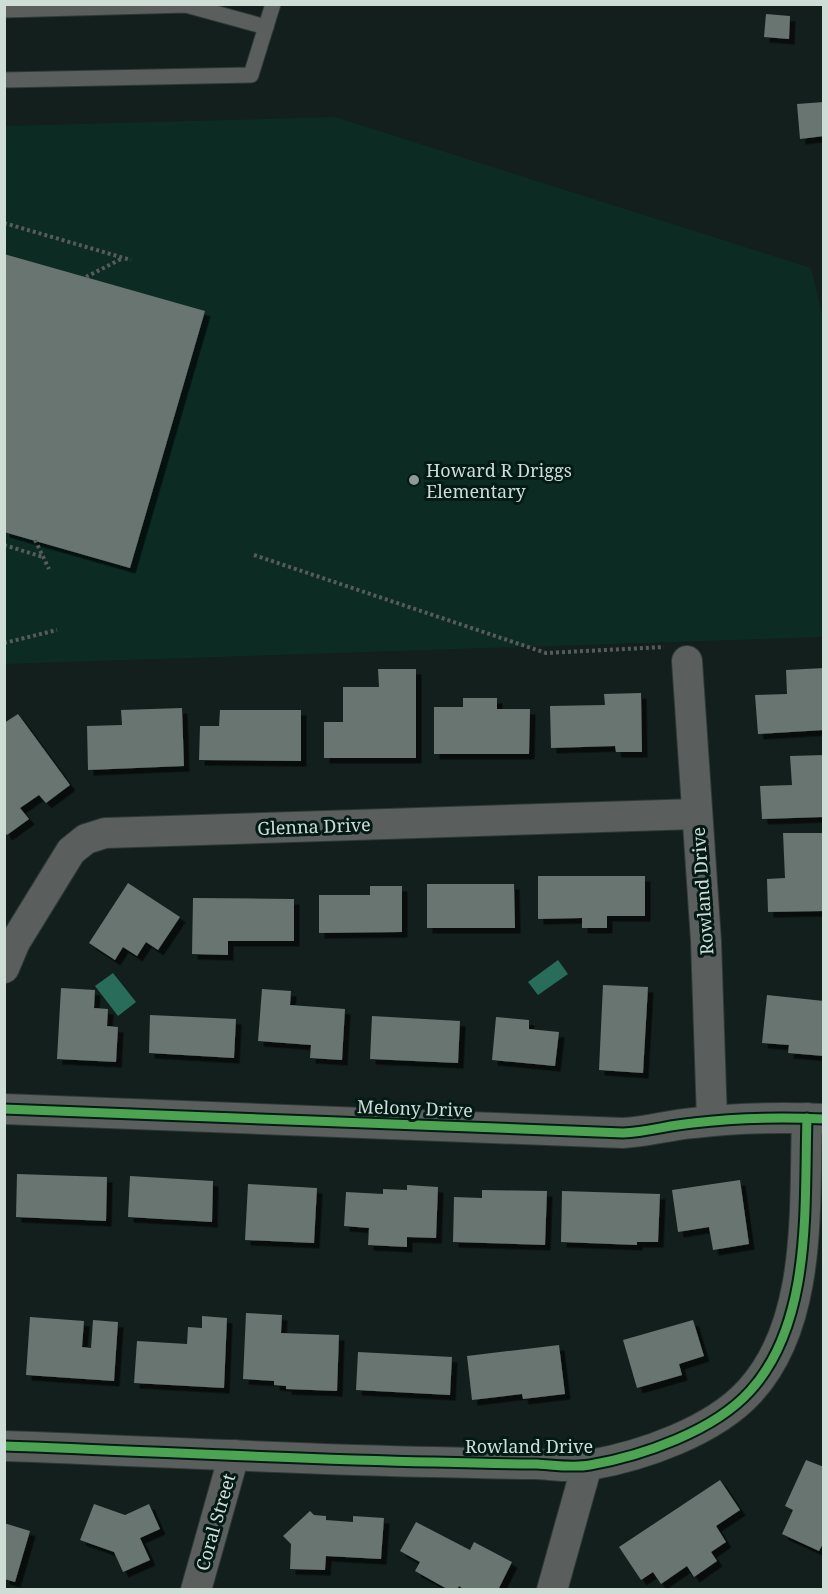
<svg xmlns="http://www.w3.org/2000/svg" width="828" height="1594" font-family="'Noto Serif',serif">
  <defs>
    <filter id="shadow"><feDropShadow dx="5.5" dy="5.5" stdDeviation="0" flood-color="#0009"/></filter>
  </defs>
  <rect width="100%" height="100%" fill="#131f1c"/>
  <!-- built -->
  <path fill="#0c2b23" d="M335 117 811 268 824 323 823 637 5 664 4 126Z"/>
  <!-- water -->
  <g fill="#286d5a">
    <path d="M558 960 568 974 538 995 528 982Z"/>
    <path d="M113 973 136 1002 118 1016 95 986Z"/>
  </g>
  <!-- building -->
  <g fill="#697470" filter="url(#shadow)">
    <path d="M766 14 790 16 789 39 764 37Z"/>
    <path d="M824 102V136L800 139 797 104Z"/>
    <path d="M4 254 205 311 130 568 4 532Z"/>
    <path d="M824 668V730L758 734 755 695 787 694 786 670Z"/>
    <path d="M378 669H416V758H324V722H343V687H379Z"/>
    <path d="M641 693 642 752H616L615 746 551 748 550 706 605 705 604 694Z"/>
    <path d="M463 698H497V709H530L529 754H434V707H463Z"/>
    <path d="M182 708 184 766 88 770 87 726 122 725 121 710Z"/>
    <path d="M220 710H301V761L199 760 200 726H219Z"/>
    <path d="M18 714 70 785 46 803 39 795 20 808 29 819 7 835 4 832V723Z"/>
    <path d="M824 755V817L762 819 760 786 792 785 790 756Z"/>
    <path d="M783 833H824V911L768 912 767 879 785 878Z"/>
    <path d="M538 876H645V916H607V928H582V918L538 919Z"/>
    <path d="M128 883 180 917 158 950 146 942 137 956 123 947 115 960 89 943Z"/>
    <path d="M427 884H514L515 928H427Z"/>
    <path d="M370 886H402V932L319 933V895H370Z"/>
    <path d="M193 898 294 899V941H228V955L192 954Z"/>
    <path d="M603 985 648 987 643 1073 599 1070Z"/>
    <path d="M61 988 95 990 94 1008 108 1009 107 1026 118 1027 116 1062 57 1059Z"/>
    <path d="M262 989 291 991 290 1005 345 1009 342 1060 310 1058 311 1045 258 1041Z"/>
    <path d="M767 995 824 1001V1056L788 1053 789 1045 762 1043Z"/>
    <path d="M150 1015 236 1019 234 1058 149 1053Z"/>
    <path d="M372 1016 460 1021 458 1063 370 1059Z"/>
    <path d="M496 1017 529 1020V1029L559 1032 555 1066 492 1060Z"/>
    <path d="M17 1174 107 1177 106 1221 16 1217Z"/>
    <path d="M130 1176 213 1181 212 1222 128 1217Z"/>
    <path d="M740 1180 749 1244 713 1250 709 1227 678 1232 672 1190Z"/>
    <path d="M248 1184 317 1188 314 1243 245 1240Z"/>
    <path d="M407 1185 438 1187 436 1238 407 1237V1247L368 1245 369 1228 344 1226 346 1192 383 1194V1189L407 1190Z"/>
    <path d="M482 1190 547 1191 545 1245 453 1242 454 1197 482 1198Z"/>
    <path d="M562 1191 660 1194 658 1242H637V1245L561 1242Z"/>
    <path d="M246 1313 282 1315 281 1333 339 1335 337 1391 286 1389V1386L274 1385V1381L243 1379Z"/>
    <path d="M202 1316 227 1318 224 1388 134 1383 137 1341 187 1344 188 1327 202 1328Z"/>
    <path d="M30 1317 84 1321 82 1347 91 1348 93 1320 118 1322 114 1381 26 1375Z"/>
    <path d="M693 1320 704 1356 679 1364 682 1375 637 1388 623 1340Z"/>
    <path d="M559 1345 565 1394 523 1399 522 1394 472 1400 467 1356Z"/>
    <path d="M358 1352 452 1357 450 1395 356 1390Z"/>
    <path d="M806 1460 824 1467V1542L819 1551 782 1534 793 1510 785 1506Z"/>
    <path d="M720 1480 740 1510 716 1526 726 1542 711 1552 717 1561 694 1577 687 1566 661 1584 653 1572 641 1580 619 1547Z"/>
    <path d="M94 1504 125 1515 149 1504 160 1529 140 1538 150 1560 123 1572 114 1552 80 1540Z"/>
    <path d="M310 1511 314 1515 326 1516V1520L353 1522V1516L384 1518 381 1559 326 1556 325 1570 290 1569 291 1544 283 1536Z"/>
    <path d="M416 1522 470 1550 474 1542 512 1562 498 1590H465L459 1586 457 1590H449L415 1571 420 1562 400 1551Z"/>
    <path d="M4 1523 30 1531 15 1582 4 1579Z"/>
  </g>
  <g fill="none" stroke-linecap="round" stroke-linejoin="round">
    <!-- lane casing -->
    <g stroke="#2e3935" stroke-width="17">
      <g id="lane">
        <path d="M4 10 186 5 266 27"/>
        <path d="M4 80 251 75 273 4"/>
      </g>
    </g>
    <!-- street casing -->
    <g stroke="#2e3935" stroke-width="32">
      <g id="street">
        <path d="M687 661 706 941 712 1120"/>
        <path d="M4 968 15 942 71 851 86 839 105 833 696 814"/>
        <path d="M4 1109 623 1133C647 1132 669 1125 693 1123 736 1118 780 1117 824 1119"/>
        <path d="M4 1446C147 1451 289 1459 431 1462 467 1463 502 1464 537 1464 554 1465 573 1468 590 1465 642 1456 714 1431 750 1391 813 1322 804 1206 807 1118"/>
        <path d="M196 1590 234 1455"/>
        <path d="M552 1590 587 1465"/>
      </g>
    </g>
    <!-- path -->
    <g stroke="#575c5b" stroke-width="4" stroke-dasharray="3 3" stroke-linecap="butt">
      <path d="M4 223 131 260"/>
      <path d="M86 277 123 258"/>
      <path d="M35 540 49 569"/>
      <path d="M4 545 43 557"/>
      <path d="M254 555 546 653 664 647"/>
      <path d="M4 643 57 630"/>
    </g>
    <!-- lane -->
    <use href="#lane" stroke="#5a5e5d" stroke-width="15"/>
    <!-- street -->
    <use href="#street" stroke="#5a5e5d" stroke-width="30"/>
    <!-- cycleway casing -->
    <g stroke="#041b15" stroke-width="13">
      <g id="cycleway">
        <path d="M4 1109 623 1133C647 1132 669 1125 693 1123 736 1118 780 1117 824 1119"/>
        <path d="M4 1446C147 1451 289 1459 431 1462 467 1463 502 1464 537 1464 554 1465 573 1468 590 1465 642 1456 714 1431 750 1391 813 1322 804 1206 807 1118"/>
      </g>
    </g>
    <!-- cycleway -->
    <use href="#cycleway" stroke="#4ca352" stroke-width="9"/>
  </g>
  <!-- markers -->
  <circle fill="#8d9a96" stroke="#041b15" stroke-width="2" cx="414" cy="480" r="6"/>
  <g text-anchor="middle" dominant-baseline="central" stroke-width="6" stroke-linejoin="round" paint-order="stroke">
    <!-- poi labels -->
    <g font-size="18" fill="#cfddd7" stroke="#041b15" text-anchor="start">
      <text x="426" y="470">Howard R Driggs<tspan x="426" dy="21">Elementary</tspan></text>
    </g>
    <!-- street labels -->
    <g font-size="18" fill="#cfddd7" stroke="#041b15">
      <text transform="translate(314 826) rotate(-2)">Glenna Drive</text>
      <text transform="translate(702 891) rotate(-94)">Rowland Drive</text>
      <text transform="translate(415 1108) rotate(2)">Melony Drive</text>
      <text x="529" y="1446">Rowland Drive</text>
      <text transform="translate(215 1522) rotate(-74)">Coral Street</text>
    </g>
  </g>
  <!-- border -->
  <rect width="828" height="1594" fill="none" stroke="#cfddd7" stroke-width="12"/>
</svg>
